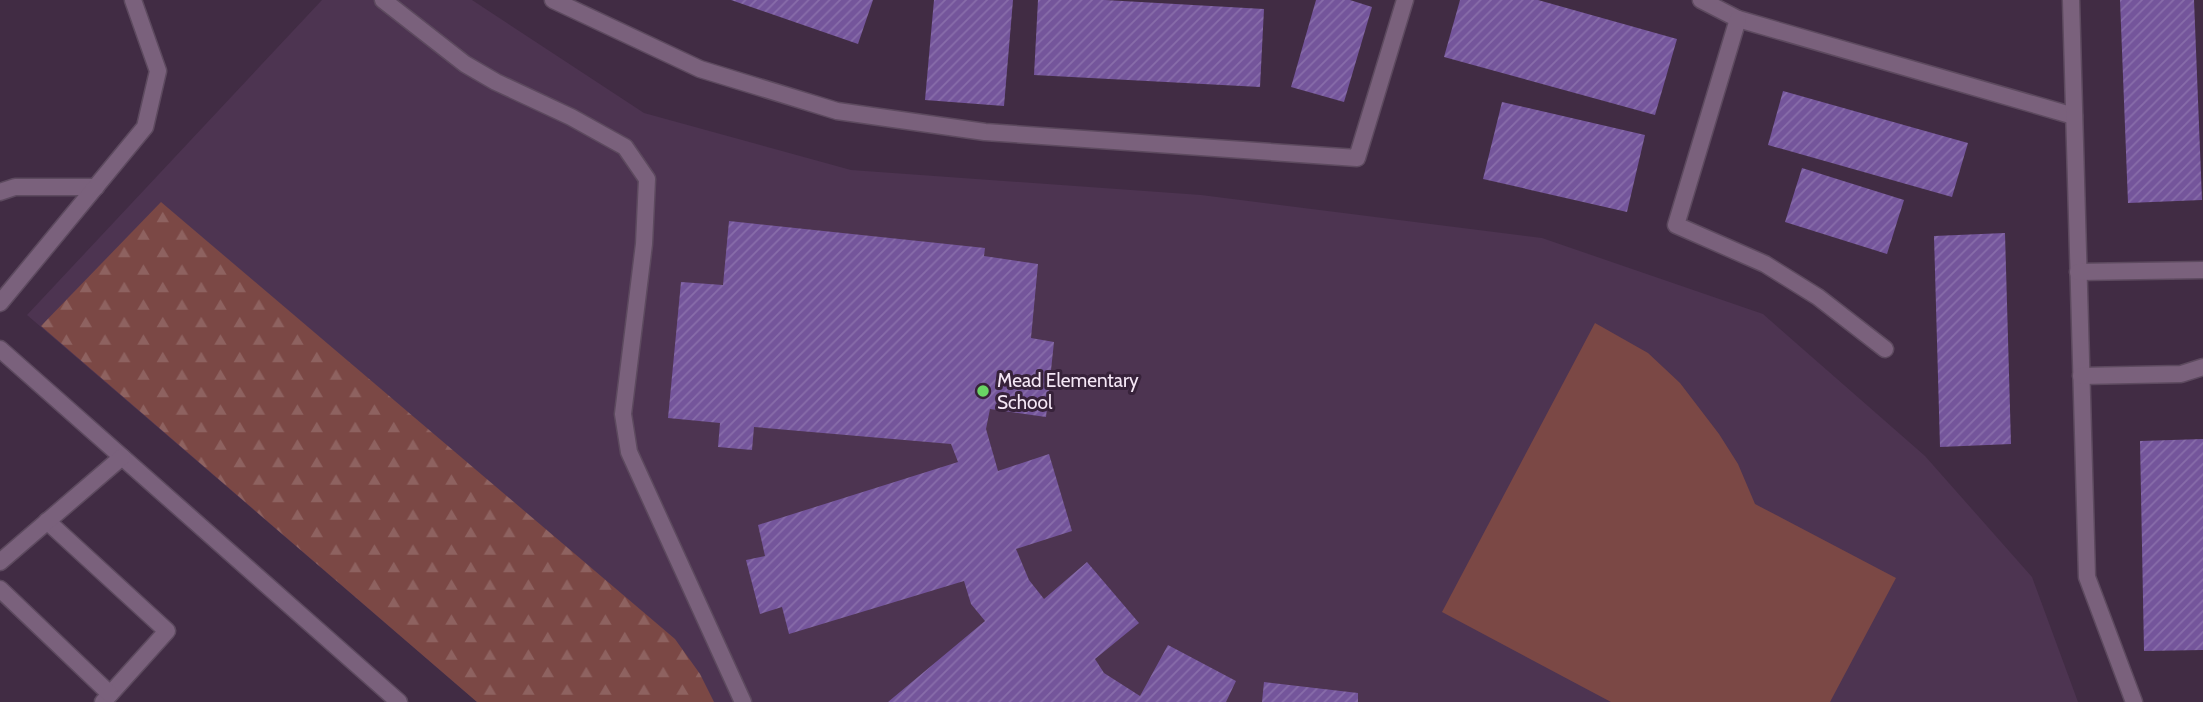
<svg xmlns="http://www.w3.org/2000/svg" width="2203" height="702" font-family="Cabin,sans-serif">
  <defs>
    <pattern id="forest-firs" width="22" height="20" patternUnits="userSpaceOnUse" patternTransform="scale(1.75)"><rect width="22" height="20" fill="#7b4845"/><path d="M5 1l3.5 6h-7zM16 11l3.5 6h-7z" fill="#8e6260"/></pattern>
    <pattern id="building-hatch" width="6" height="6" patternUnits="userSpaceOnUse" patternTransform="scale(1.75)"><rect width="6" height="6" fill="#74559b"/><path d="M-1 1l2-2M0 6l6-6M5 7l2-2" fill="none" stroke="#886daa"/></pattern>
  </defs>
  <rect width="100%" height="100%" fill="#412c44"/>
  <!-- built -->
  <path fill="#4d3451" d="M322 0H472L644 113 851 170 1201 195 1542 238 1763 314 1925 456 2032 577 2078 702H477L27 315Z"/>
  <!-- forest -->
  <path fill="url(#forest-firs)" d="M161 202 675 639 700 674 714 702H477L41 326Z"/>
  <!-- garden -->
  <path fill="#7b4845" d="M1595 323 1648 353 1680 383 1719 434 1738 464 1755 504 1896 578 1830 702H1611L1442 612Z"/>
  <!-- building -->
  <g fill="url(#building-hatch)">
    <path d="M731 0H873L858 44Z"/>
    <path d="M934 0H1013L1004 106 925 100Z"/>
    <path d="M1038 0H1105L1264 9 1260 87 1034 75Z"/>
    <path d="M1316 0H1350L1372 7 1344 102 1291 87Z"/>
    <path d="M1460 0H1538L1677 39 1655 115 1444 57Z"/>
    <path d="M2120 0H2194L2202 200 2128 203Z"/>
    <path d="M1783 91 1968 143 1952 197 1768 145Z"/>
    <path d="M1502 102 1645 135 1627 212 1483 179Z"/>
    <path d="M1802 168 1904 200 1887 254 1785 222Z"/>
    <path d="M729 221 985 248 984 256 1038 264 1031 338 1054 342 1046 417 990 409 986 429 998 471 1049 454 1072 531 1016 549 1029 580 1044 599 1087 562 1139 623 1095 659 1104 673 1140 696 1168 645 1236 681 1226 702H888L985 621 971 604 964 581 789 634 782 607 760 614 746 560 765 556 758 525 958 462 951 444 754 427 752 450 718 447 720 423 668 418 681 282 723 285Z"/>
    <path d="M2005 233 2011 444 1940 447 1934 236Z"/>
    <path d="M2203 439V650L2144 651 2140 441Z"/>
    <path d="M1264 682 1358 693V702H1262Z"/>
  </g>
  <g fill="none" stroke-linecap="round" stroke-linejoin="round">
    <!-- service casing -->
    <g stroke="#5d4a5f" stroke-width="19">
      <g id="service">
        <path d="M383 0 465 64 496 82 571 117 625 147 647 179 644 244 623 414 629 452 743 702"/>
        <path d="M553 0 700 69 837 111 985 132 1357 158 1405 0"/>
        <path d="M1701 0 1738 19 2074 116"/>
        <path d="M2071 0 2087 577 2134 702"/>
        <path d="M1738 19 1676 225 1765 264 1818 297 1885 349"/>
        <path d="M0 192 15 187H96"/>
        <path d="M2078 272 2203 270"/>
        <path d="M0 303 145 127 158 71 133 0"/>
        <path d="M0 349 399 702"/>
        <path d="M2081 376 2181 374 2203 367"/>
        <path d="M47 521 167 631 103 702"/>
        <path d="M0 562 122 457"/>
        <path d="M0 589 110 694"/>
      </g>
    </g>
    <!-- service -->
    <use href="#service" stroke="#7a617c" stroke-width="16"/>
  </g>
  <!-- markers -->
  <circle fill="#69d464" stroke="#37223a" stroke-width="2.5" cx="983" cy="391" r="7"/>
  <g text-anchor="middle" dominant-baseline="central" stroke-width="6" stroke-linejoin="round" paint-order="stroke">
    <!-- poi labels -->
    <g font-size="19" fill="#f5e7f6" stroke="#37223a" text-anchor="start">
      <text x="997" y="380">Mead Elementary<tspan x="997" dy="22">School</tspan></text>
    </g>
  </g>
</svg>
